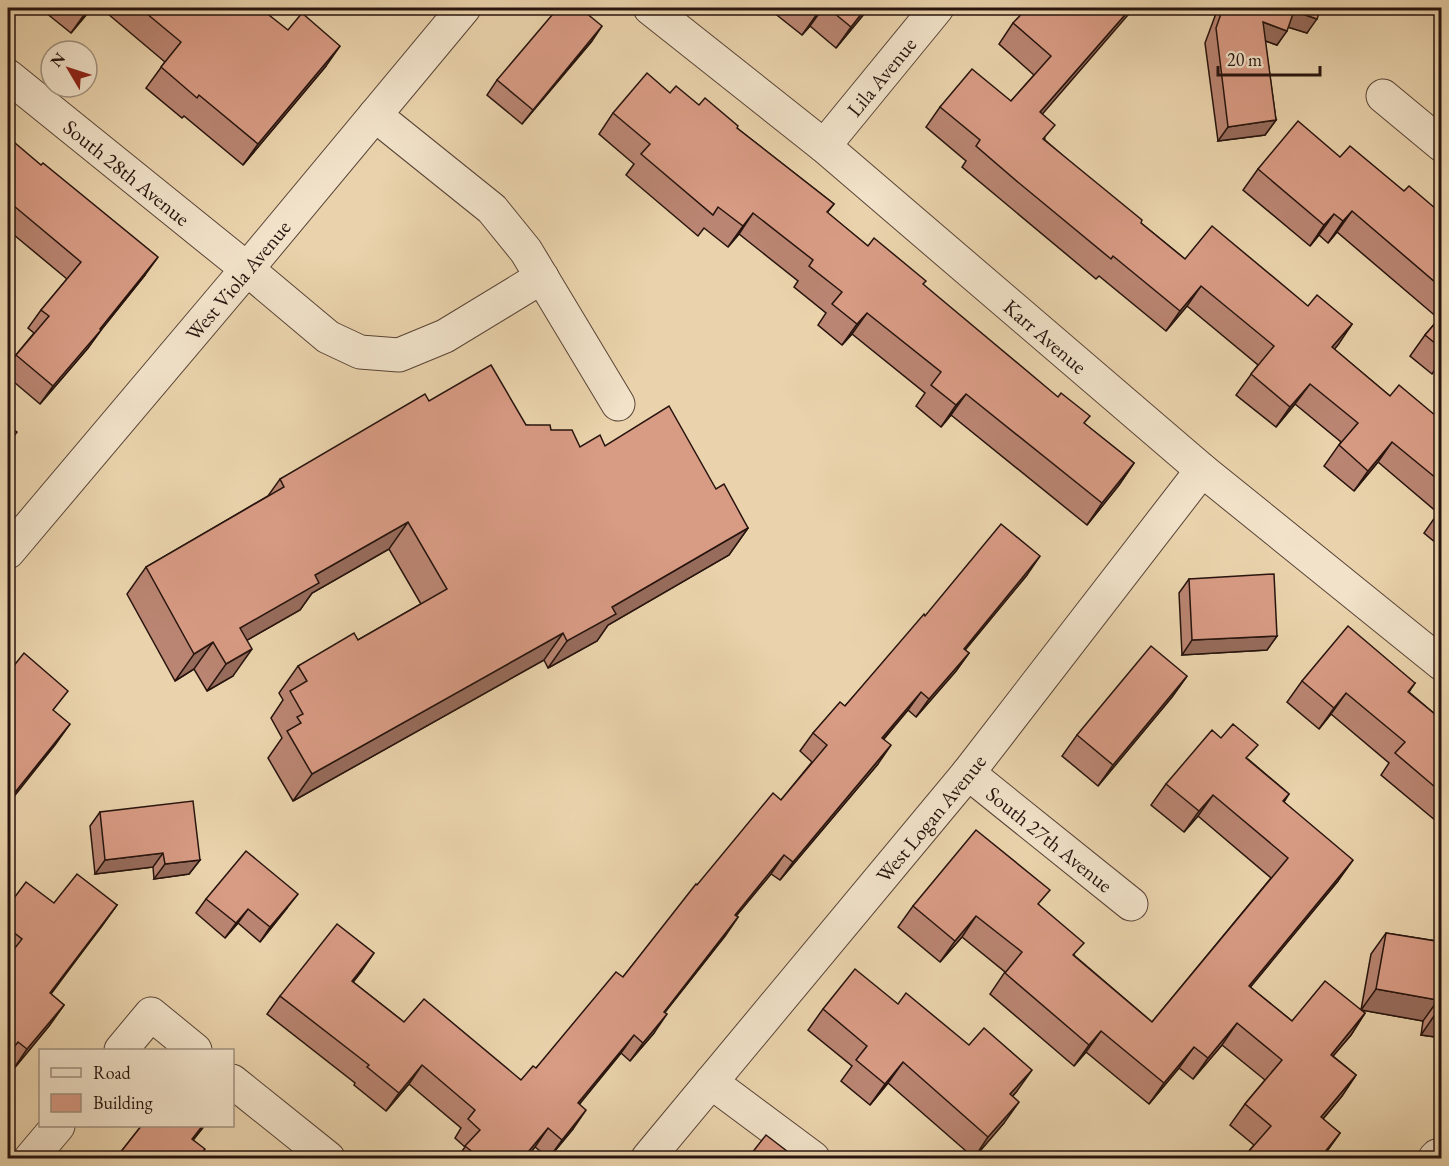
<svg xmlns="http://www.w3.org/2000/svg" width="1449" height="1166" font-family="'EB Garamond',serif">
  <rect width="100%" height="100%" fill="#ead3ac"/>
  <filter id="stains"><feTurbulence type="fractalNoise" baseFrequency=".00333" numOctaves="4"/><feColorMatrix values="0 0 0 0 .2 0 0 0 0 .09 0 0 0 0 .02 0 0 0 .5 -.17"/></filter>
  <radialGradient id="worn" r=".72"><stop offset=".6" stop-color="#630" stop-opacity="0"/><stop offset="1" stop-color="#630" stop-opacity=".3"/></radialGradient>
  <g fill="none" stroke-linecap="round" stroke-linejoin="round">
    <!-- minor casing -->
    <g stroke="#584436" stroke-width="35">
      <g id="minor">
        <path id="s1" d="M650 8 824 146 1202 470 1442 664"/>
        <path id="s2" d="M8 76 247 269 328 337 360 352 399 355 445 336 542 277"/>
        <path d="M1383 96 1442 145"/>
        <path d="M375 115 492 209 526 251 618 404"/>
        <path id="s3" d="M824 146 937 8"/>
        <path id="s4" d="M8 552 247 269 464 8"/>
        <path id="s5" d="M968 773 1131 904"/>
        <path d="M121 1050 151 1014 195 1050"/>
        <path d="M232 1081 328 1158"/>
        <path d="M711 1082 813 1158"/>
        <path d="M31 1158 58 1126"/>
        <path id="s6" d="M648 1158 968 773 1202 470"/>
        <path d="M1435 1158 1437 1156 1440 1158"/>
      </g>
    </g>
    <!-- minor -->
    <use href="#minor" stroke="#f1e2c9" stroke-width="33"/>
  </g>
  <!-- wall -->
  <g fill="#ba8572" stroke="#27140e" stroke-width="1.5">
    <path d="M40 8H92L71 33Z"/>
    <path d="M101 8H260L326 66 243 165 184 116 182 118 146 88 165 62Z"/>
    <path d="M768 8H869L836 48 810 26 802 35Z"/>
    <path d="M1218 8H1321L1307 33 1288 27 1277 45 1265 41 1276 120 1265 135 1218 141 1205 43Z"/>
    <path d="M1066 9 1042 114 1045 140 1141 223 1185 259 1352 324 1334 349 1390 396 1442 421V548L1424 533 1438 513 1378 462 1354 491 1324 466 1341 442 1295 404 1276 427 1236 395 1258 365 1187 306 1166 331 1099 276 1096 279 1005 203 962 167 966 161 926 127 940 107 1011 101 1034 75 999 44 1013 23Z"/>
    <path d="M592 41 522 124 487 95 497 80Z"/>
    <path d="M699 105 737 128 834 204 827 213 868 246 923 285 1085 424 1134 463 1119 485 1087 525 951 415 941 427 916 406 925 393 852 334 842 345 818 325 826 313 794 287 798 281 739 234 728 247 704 228 698 236 626 175 634 164 599 134 613 113Z"/>
    <path d="M8 137 145 275 101 330 88 348 40 404 8 377V367L16 355 34 333 28 328 41 310 67 279 8 230Z"/>
    <path d="M1340 157 1404 191 1442 214V366L1439 364 1432 374 1410 356 1425 335 1439 319 1337 232 1328 243 1319 235 1310 246 1243 190 1258 169Z"/>
    <path d="M429 401 526 425 551 430 580 447 605 446 716 489 748 528 729 555 608 625 597 641 548 668 544 660 293 801 268 758 282 738 271 718 283 700 279 693 298 666 358 640 421 604 389 549 312 593 300 610 247 640 233 676 207 691 194 669 175 681 127 594 146 567 268 496 280 479Z"/>
    <path d="M1027 575 965 650 969 653 956 671 916 717 908 710 884 739 878 764 780 880 771 874 736 916 738 917 725 936 665 1012 654 1033 630 1061 621 1053 579 1104 573 1129 549 1158 535 1147 526 1158H457L465 1147 455 1138 461 1128 409 1084 386 1111 354 1085 355 1083 267 1014 280 996 361 972 353 982 404 1022 521 1080 536 1068 623 977 697 885 781 800 812 762 800 751 813 733 845 706 925 616Z"/>
    <path d="M1189 579 1277 636 1267 650 1182 655 1179 593Z"/>
    <path d="M1187 676 1172 697 1098 786 1062 756 1077 735Z"/>
    <path d="M1302 681 1415 683 1409 692 1442 720V826L1381 775 1389 763 1331 714 1319 729 1287 702Z"/>
    <path d="M1248 759 1289 794 1284 802 1338 881 1250 987 1292 1021 1361 1010 1371 954 1386 933 1442 942V1038L1421 1035 1423 1021 1362 1010 1365 1013 1351 1035 1333 1056 1356 1075 1342 1096 1323 1119 1340 1133 1322 1158H1243L1254 1145 1230 1125 1245 1104 1265 1080 1222 1045 1193 1079 1179 1068 1149 1104 1086 1052 1074 1066 990 994 1005 972 962 937 940 962 898 927 913 906 1039 905 1075 956 1152 1022 1271 878 1198 816 1184 832 1151 805 1166 784Z"/>
    <path d="M100 812 200 860 189 874 154 879 153 867 95 874 90 826Z"/>
    <path d="M206 899 287 908 260 942 238 923 225 938 196 913Z"/>
    <path d="M54 903 117 905 51 994 64 1005 49 1026 12 1071 8 1067V906Z"/>
    <path d="M898 1004 1017 1091 1012 1097 1004 1123 974 1158 888 1083 870 1105 841 1081 852 1066 808 1030 823 1009Z"/>
    <path d="M142 1125H205L193 1140 198 1158H116Z"/>
  </g>
  <!-- shaded-wall -->
  <g fill="#976c5c" stroke="#27140e" stroke-width="1.5">
    <path d="M89 8H92L71 33 86 12Z"/>
    <path d="M823 8 810 26 802 35 817 14Z"/>
    <path d="M866 8H869L836 48 851 27Z"/>
    <path d="M1131 8H1134L1026 133 1040 112Z"/>
    <path d="M1294 11 1317 19 1307 33 1284 26Z"/>
    <path d="M1263 22 1287 31 1277 45 1252 36Z"/>
    <path d="M602 26 592 41 522 124 533 110Z"/>
    <path d="M340 46 326 66 243 165 258 144Z"/>
    <path d="M1276 120 1265 135 1218 141 1228 127Z"/>
    <path d="M1352 211 1337 232 1328 243 1343 221Z"/>
    <path d="M753 213 739 234 728 247 743 226Z"/>
    <path d="M1334 214 1319 235 1310 246 1324 225Z"/>
    <path d="M158 257 145 275 97 335 101 330 88 348 40 404 53 386Z"/>
    <path d="M1201 286 1187 306 1166 331 1180 311Z"/>
    <path d="M867 313 852 334 842 345 857 324Z"/>
    <path d="M1352 324 1338 345 1318 368 1332 347Z"/>
    <path d="M1310 384 1295 404 1276 427 1290 407Z"/>
    <path d="M966 394 951 415 941 427 956 405Z"/>
    <path d="M1392 442 1378 462 1354 491 1368 471Z"/>
    <path d="M1134 463 1119 485 1087 525 1102 503Z"/>
    <path d="M408 522 389 549 312 593 300 610 221 655 240 628 315 575Z"/>
    <path d="M748 528 729 555 608 625 597 641 548 668 567 641 612 607Z"/>
    <path d="M1040 556 1027 575 951 667 964 649Z"/>
    <path d="M563 633 544 660 293 801 312 774Z"/>
    <path d="M1277 636 1267 650 1182 655 1192 640Z"/>
    <path d="M213 642 194 669 175 681 194 654Z"/>
    <path d="M252 649 233 676 207 691 226 664Z"/>
    <path d="M969 653 956 671 916 717 929 699Z"/>
    <path d="M1187 676 1172 697 1098 786 1113 765Z"/>
    <path d="M921 692 908 710 869 756 882 738Z"/>
    <path d="M1346 693 1331 714 1319 729 1334 708Z"/>
    <path d="M70 724 55 745 8 804V801Z"/>
    <path d="M891 745 878 764 780 880 793 862Z"/>
    <path d="M1213 795 1198 816 1184 832 1199 811Z"/>
    <path d="M163 853 153 867 95 874 105 860Z"/>
    <path d="M784 855 771 874 722 933 735 915Z"/>
    <path d="M200 860 189 874 154 879 165 864Z"/>
    <path d="M1353 860 1338 881 1234 1007 1249 986Z"/>
    <path d="M298 894 287 908 260 942 270 927Z"/>
    <path d="M117 905 102 926 35 1014 50 993Z"/>
    <path d="M248 909 238 923 225 938 236 923Z"/>
    <path d="M976 916 962 937 940 962 955 941Z"/>
    <path d="M738 917 725 936 651 1030 664 1012Z"/>
    <path d="M374 953 361 972 339 1000 352 981Z"/>
    <path d="M1376 989 1438 1000 1423 1021 1361 1010Z"/>
    <path d="M64 1005 49 1026 12 1071 27 1049Z"/>
    <path d="M1365 1013 1351 1035 1316 1076 1331 1055Z"/>
    <path d="M1436 1013 1442 1014V1038L1421 1035Z"/>
    <path d="M667 1014 654 1033 630 1061 643 1043Z"/>
    <path d="M1237 1023 1222 1045 1193 1079 1208 1058Z"/>
    <path d="M1101 1031 1086 1052 1074 1066 1089 1045Z"/>
    <path d="M634 1035 621 1053 565 1122 578 1103Z"/>
    <path d="M1194 1047 1179 1068 1149 1104 1164 1083Z"/>
    <path d="M903 1062 888 1083 870 1105 885 1084Z"/>
    <path d="M422 1065 409 1084 386 1111 399 1093Z"/>
    <path d="M1032 1070 1017 1091 995 1116 1010 1094Z"/>
    <path d="M1356 1075 1342 1096 1306 1139 1321 1117Z"/>
    <path d="M1019 1102 1004 1123 974 1158 988 1137Z"/>
    <path d="M586 1110 573 1129 549 1158 562 1140Z"/>
    <path d="M203 1125H205L179 1158 192 1139Z"/>
    <path d="M548 1128 535 1147 526 1158H523Z"/>
    <path d="M1340 1133 1322 1158H1320Z"/>
  </g>
  <!-- building -->
  <g fill="#d89b84" stroke="#27140e" stroke-width="1.5">
    <path d="M80 8H89L86 12Z"/>
    <path d="M140 8H260L288 30 302 13 340 46 258 144 199 95 197 98 161 67 181 42Z"/>
    <path d="M558 8H580L602 26 533 110 497 80Z"/>
    <path d="M809 8H822L817 14Z"/>
    <path d="M828 8H866L851 27Z"/>
    <path d="M1027 8H1064L1066 9 1067 8H1131L1040 112 1055 125 1043 139 1142 220 1141 223 1185 259 1212 226 1308 306 1317 295 1352 324 1332 347 1390 396 1399 385 1442 421V483L1392 442 1368 471 1339 445 1358 423 1310 384 1290 407 1251 374 1274 346 1201 286 1180 311 1113 256 1111 259 1019 183 976 146 980 140 940 107 972 69 1011 101 1051 56 1013 23Z"/>
    <path d="M1223 8H1321L1317 19 1294 11 1287 31 1263 22 1276 120 1228 127 1216 28Z"/>
    <path d="M647 73 670 93 676 86 699 105 705 98 738 126 737 128 834 204 827 212 868 246 874 238 926 281 923 284 1058 397 1061 393 1090 416 1084 423 1134 463 1102 503 966 394 956 405 931 385 941 372 867 313 857 324 832 304 842 292 809 266 813 260 753 213 743 226 718 207 713 215 641 154 650 144 613 113Z"/>
    <path d="M1298 121 1340 157 1350 146 1404 191 1409 186 1442 214V288L1352 211 1343 221 1334 214 1324 225 1258 169Z"/>
    <path d="M8 137 41 165 43 163 158 257 100 329 101 330 53 386 16 355 49 316 41 310 81 262 8 201Z"/>
    <path d="M1442 315V349L1425 335Z"/>
    <path d="M491 365 526 425H550L551 430H572L580 447 600 435 605 446 669 406 716 489 724 484 748 528 612 607 616 614 567 641 563 633 312 774 287 731 301 723 297 717 303 714 290 691 307 681 298 666 354 633 358 640 447 589 408 522 315 575 319 583 240 628 252 649 226 664 213 642 194 654 146 567 284 487 280 479 425 394 429 401Z"/>
    <path d="M8 425 17 432 8 443Z"/>
    <path d="M1442 508V515L1438 512Z"/>
    <path d="M1001 524 1040 556 964 649 969 653 929 699 921 692 882 738 891 745 793 862 784 855 735 915 738 917 664 1012 667 1014 643 1043 634 1035 578 1103 586 1110 562 1140 548 1128 523 1158H480L465 1146 480 1130 468 1119 475 1110 422 1065 399 1093 367 1067 369 1065 280 996 337 924 374 953 352 981 404 1022 424 999 521 1080 533 1066 536 1068 616 972 623 977 696 884 697 885 773 793 781 800 827 745 813 733 840 702 845 706 924 614 925 616Z"/>
    <path d="M1274 574 1277 636 1192 640 1189 579Z"/>
    <path d="M1348 626 1415 683 1408 692 1442 720V793L1395 753 1405 742 1346 693 1334 708 1302 681Z"/>
    <path d="M1151 646 1187 676 1113 765 1077 735Z"/>
    <path d="M24 653 68 691 53 710 70 724 8 801V673Z"/>
    <path d="M1233 724 1258 745 1246 758 1289 794 1283 801 1353 860 1249 986 1292 1021 1325 981 1365 1013 1331 1055 1356 1075 1321 1117 1340 1133 1320 1158H1243L1271 1126 1245 1104 1282 1060 1237 1023 1208 1058 1194 1047 1164 1083 1101 1031 1089 1045 1005 973 1022 952 976 916 955 941 913 906 976 830 1050 890 1038 904 1084 943 1073 955 1152 1022 1288 858 1213 795 1199 811 1166 784 1212 730 1221 738Z"/>
    <path d="M193 801 200 860 165 864 163 853 105 860 100 812Z"/>
    <path d="M246 851 298 894 270 927 248 909 236 923 206 899Z"/>
    <path d="M77 874 117 905 50 993 64 1005 27 1049 18 1042 8 1055V957L22 939 8 928V906L26 882 54 903Z"/>
    <path d="M1386 933 1442 942V1014L1436 1013 1438 1000 1376 989Z"/>
    <path d="M855 969 898 1004 906 993 969 1045 984 1028 1032 1070 1010 1094 1019 1102 988 1137 903 1062 885 1084 856 1060 867 1046 823 1009Z"/>
    <path d="M142 1125H203L192 1139 205 1149 197 1158H126L120 1153Z"/>
    <path d="M766 1135 796 1158H748Z"/>
    <path d="M247 1154 252 1158H243Z"/>
  </g>
  <g text-anchor="middle" dominant-baseline="central" stroke-width="5" stroke-linejoin="round" paint-order="stroke">
    <!-- street labels -->
    <g font-size="21" fill="#27140e" stroke="#f1e2c9">
      <text stroke="none"><textPath href="#s3" startOffset="90">Lila Avenue</textPath></text>
      <text stroke="none"><textPath href="#s2" startOffset="153">South 28th Avenue</textPath></text>
      <text stroke="none"><textPath href="#s4" startOffset="356">West Viola Avenue</textPath></text>
      <text stroke="none"><textPath href="#s1" startOffset="514">Karr Avenue</textPath></text>
      <text stroke="none"><textPath href="#s6" startOffset="442">West Logan Avenue</textPath></text>
      <text stroke="none"><textPath href="#s5" startOffset="105">South 27th Avenue</textPath></text>
    </g>
  </g>
  <!-- margin -->
  <rect width="1449" height="1166" fill="none" stroke="#ead3ac" stroke-width="30"/>
  <rect x="9" y="9" width="1431" height="1148" fill="none" stroke="#27140e" stroke-width="3"/>
  <rect x="15" y="15" width="1419" height="1136" fill="none" stroke="#27140e" stroke-width="1.5"/>
  <!-- legend -->
  <rect x="39" y="1049" width="195" height="78" fill="#f1e2c9" stroke="#a0907e" stroke-width="1.5"/>
  <rect x="51" y="1068" width="30" height="9" fill="#f1e2c9" stroke="#a0907e" stroke-width="1.5"/>
  <text x="93" y="1079" font-size="18" fill="#27140e">Road</text>
  <rect x="51" y="1094" width="30" height="18" fill="#d89b84" stroke="#a0907e" stroke-width="1.5"/>
  <text x="93" y="1109" font-size="18" fill="#27140e">Building</text>
  <!-- north arrow -->
  <g transform="translate(69 69) rotate(309)"><circle r="28" fill="#f1e2c9" stroke="#a0907e" stroke-width="1.5"/>
  <path d="M0-4.5L10 22L0 15L-10 22Z" fill="#8f2418"/>
  <text y="-9" font-size="16" font-weight="bold" text-anchor="middle" fill="#27140e">N</text>
  </g>
  <!-- scale -->
  <path d="M1218 66v9h102v-9" fill="none" stroke="#27140e" stroke-width="3"/>
  <text x="1227" y="66" font-size="18" fill="#27140e" stroke="#f1e2c9" stroke-width="4.5" paint-order="stroke">20 m</text>
  <rect width="100%" height="100%" filter="url(#stains)"/>
  <rect width="100%" height="100%" fill="url(#worn)"/>
</svg>
